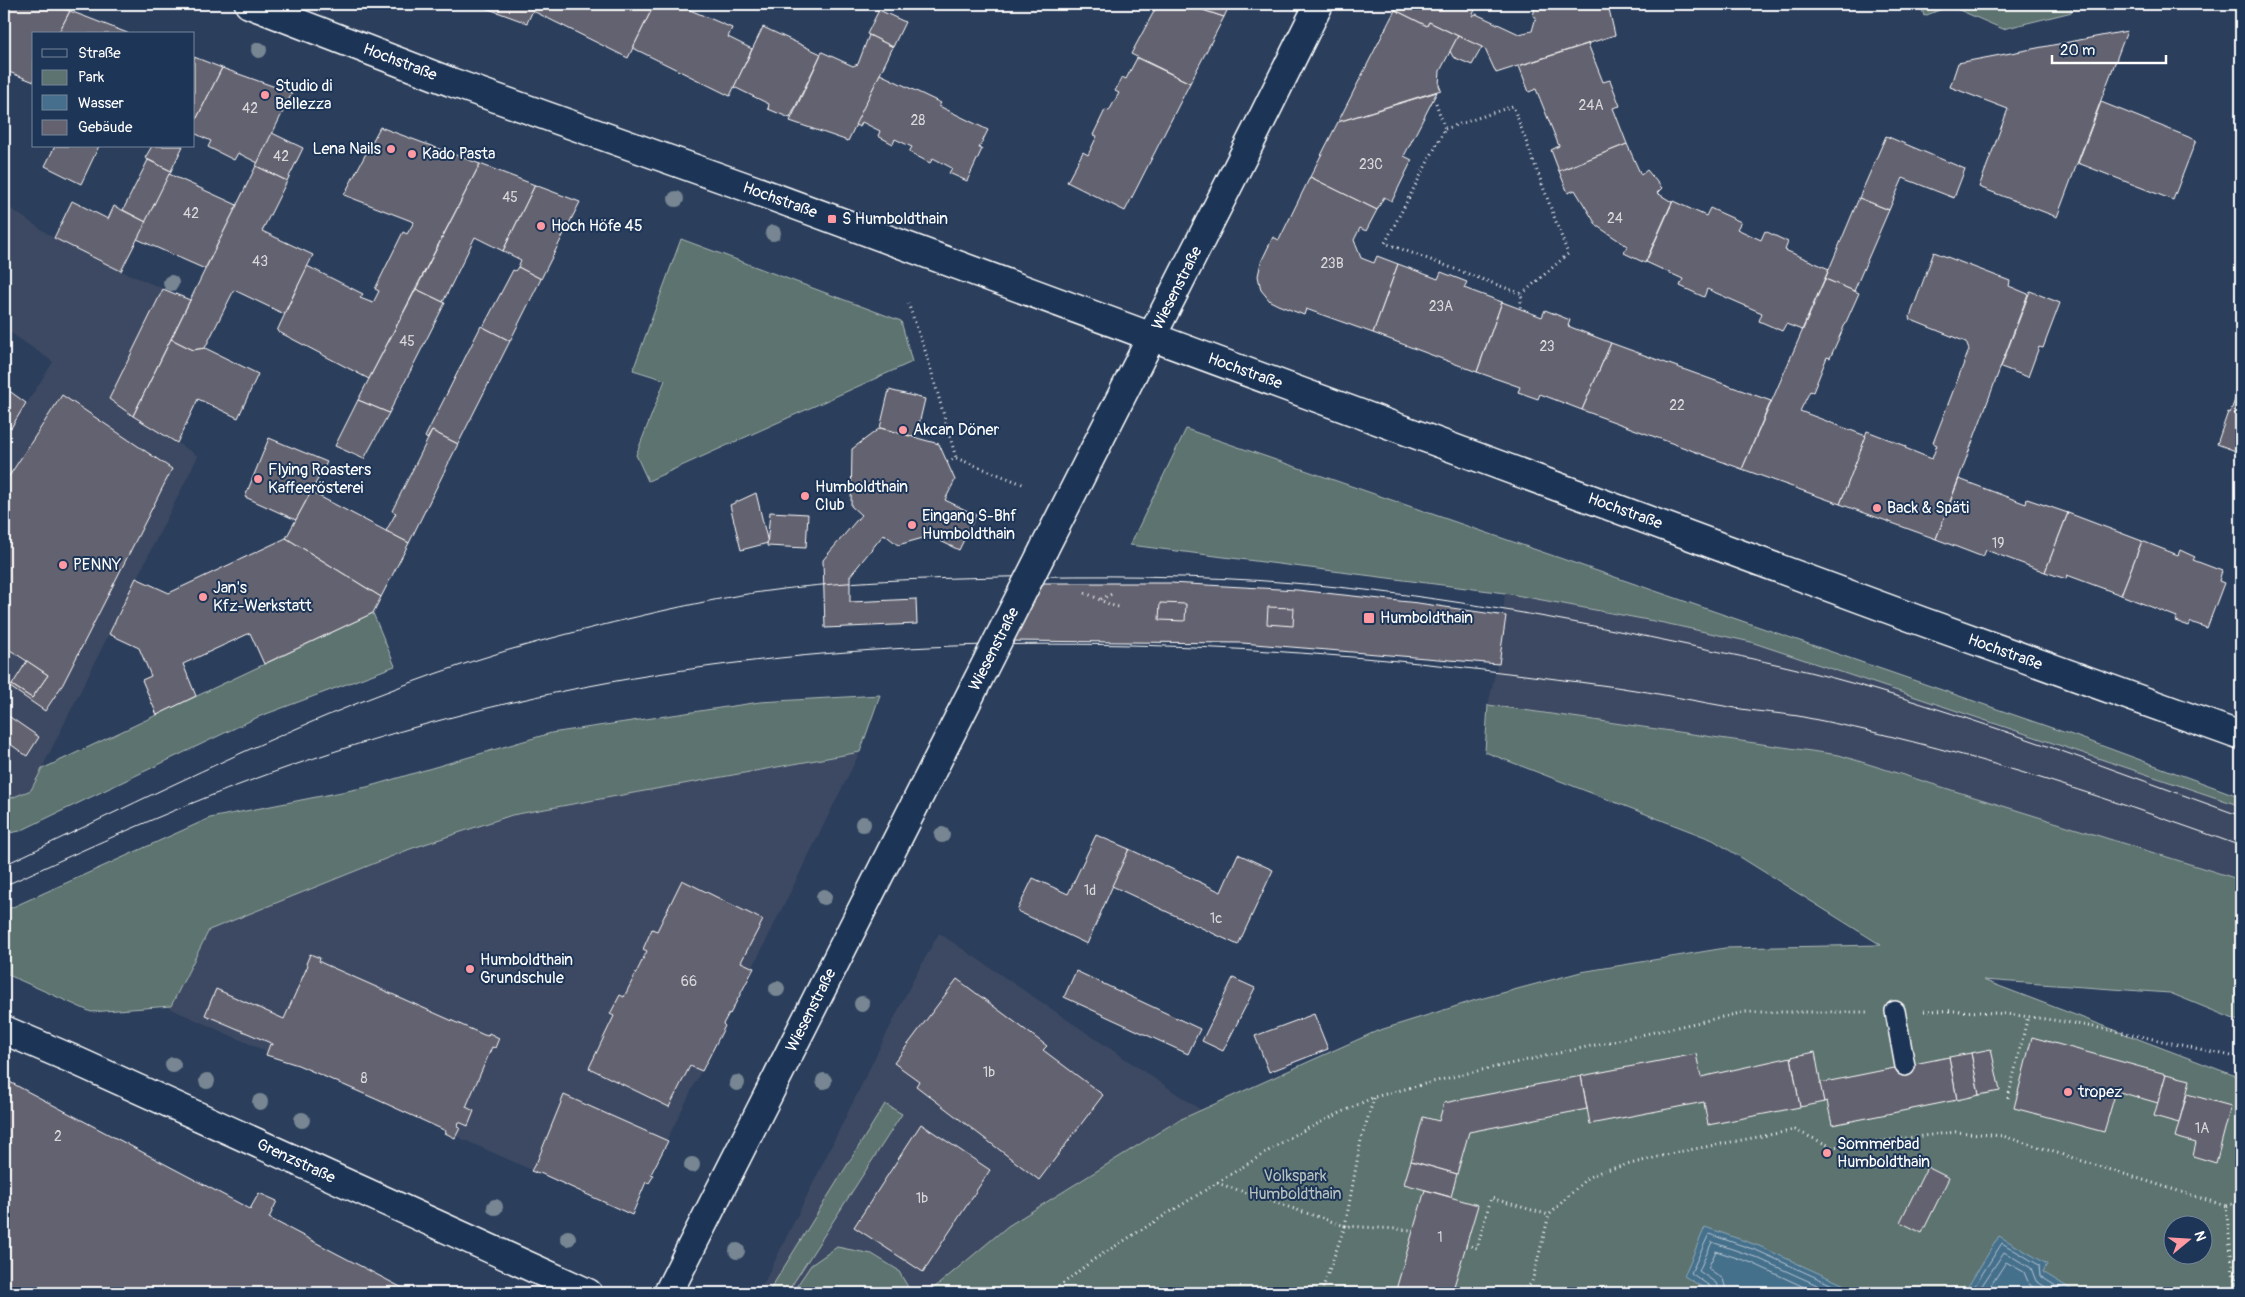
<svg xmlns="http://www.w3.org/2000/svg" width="2245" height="1297" font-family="Pangolin,sans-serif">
  <rect width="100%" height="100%" fill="#2b3e5c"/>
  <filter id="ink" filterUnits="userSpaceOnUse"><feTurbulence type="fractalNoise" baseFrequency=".02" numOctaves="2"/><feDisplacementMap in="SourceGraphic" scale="10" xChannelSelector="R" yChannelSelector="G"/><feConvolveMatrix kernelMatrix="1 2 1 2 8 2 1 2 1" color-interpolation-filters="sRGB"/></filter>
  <g filter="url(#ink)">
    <!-- built -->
    <g fill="#3c4962">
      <path d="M4 204 54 238 121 271 190 300 133 415 198 456 31 790 4 801V424L11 428 53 362 4 328Z"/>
      <path d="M1505 593 1664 623 1751 642 2241 806V880L1839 755 1488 705 1499 656Z"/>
      <path d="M860 752 630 1214 169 1008 209 930 410 849 512 815Z"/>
      <path d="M939 933 1201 1110 1177 1121 1008 1226 928 1293H759L914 978Z"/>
    </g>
    <!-- green -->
    <g fill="#5c736f" stroke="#aeb9b7" fill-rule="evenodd">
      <path d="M1926 4H2070L2072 12 2003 29 1950 6 1924 16 1922 9Z"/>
      <path d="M681 239 901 321 912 362 648 481 636 455 665 380 633 370Z"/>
      <path d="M1186 429 2078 737 2241 797V806L1751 642 1664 623 1505 593 1130 545Z"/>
      <path d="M373 613 395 666 258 717 20 831 4 834V801L31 790 42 769Z"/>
      <path d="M880 695 860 752 512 815 410 849 209 930 171 1006 91 1012 4 973V911L210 818 367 787 551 733 760 702Z"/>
      <path d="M1488 705 1839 755 2241 880V1022L2170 993 1983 980 2241 1078V1293H928L1008 1226 1177 1121 1377 1031 1476 1000 1581 972 1725 948 1881 945 1713 840 1485 752ZM2172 1224H2202V1254H2172Z"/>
      <path d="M885 1104 902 1114 787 1293H768Z"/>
      <path d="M837 1247 872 1254 898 1270 908 1287 902 1293H792L811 1265Z"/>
    </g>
    <!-- water -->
    <g fill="#456f8c" stroke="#8fa9ba">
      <path d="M1705 1227 1759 1246 1862 1293H1712L1684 1276Z"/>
      <path d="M1999 1236 2047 1264 2043 1272 2077 1293H1964Z"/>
    </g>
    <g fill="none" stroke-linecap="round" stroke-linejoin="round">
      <!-- shore -->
      <g stroke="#b5c5d1" stroke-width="1">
        <path d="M1714 1293 1711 1287 1691 1273 1709 1234 1758 1251 1850 1293"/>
        <path d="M1720 1293 1716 1283 1699 1271 1712 1242 1755 1257 1835 1293"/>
        <path d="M1727 1293 1723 1279 1708 1268 1716 1251 1752 1263 1817 1293"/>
        <path d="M1970 1293 2002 1243 2039 1265 2040 1276 2067 1293"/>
        <path d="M1977 1293 2004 1252 2031 1268 2036 1281 2055 1293"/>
        <path d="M1986 1293 2006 1262 2024 1272 2029 1284 2041 1293"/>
      </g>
    </g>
    <!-- building -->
    <g fill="#64626f" stroke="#fff">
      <path d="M4 4H49L70 11 58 34H34V82L4 70Z"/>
      <path d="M475 4H536L527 23Z"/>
      <path d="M536 4H647L653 7 628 58 533 11Z"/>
      <path d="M653 4H676L723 24 732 28 728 37 752 49 730 96 633 48 653 7Z"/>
      <path d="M1158 4H1185L1224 17 1190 83 1131 54Z"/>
      <path d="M1185 4H1230L1224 17Z"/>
      <path d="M1398 4H1478L1472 16 1476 14 1519 34 1532 31 1536 17 1533 16 1536 4H1610L1609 9 1615 35 1496 73 1485 49 1429 22 1427 26 1395 10Z"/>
      <path d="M879 10 905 22 893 47 867 34Z"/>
      <path d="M1395 10 1427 26 1429 22 1458 36 1440 71 1439 85 1441 90 1338 122Z"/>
      <path d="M70 11 86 17 130 34H58Z"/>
      <path d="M763 27 821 54 790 118 768 109 769 104 734 87Z"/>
      <path d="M2127 31 2057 217 1979 187 2008 109 1950 87 1958 63Z"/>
      <path d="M869 35 893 47 848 141 790 121 822 52 853 66 858 64Z"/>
      <path d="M1458 36 1482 47 1472 65 1453 57 1450 51Z"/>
      <path d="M1588 44 1603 82 1610 80 1620 106 1613 108 1627 144 1559 171 1551 150 1559 146 1536 89 1529 92 1519 66Z"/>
      <path d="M194 57 222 68 194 124Z"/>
      <path d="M1137 58 1190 83 1125 211 1067 182 1083 152 1088 155 1097 136 1093 135 1105 110 1109 111 1119 93 1115 91 1122 77 1126 79Z"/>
      <path d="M222 68 292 93 258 163 238 153 234 160 208 147 211 141 194 133V124Z"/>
      <path d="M880 74 941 103 939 106 988 130 979 148 982 149 967 181 949 173 952 168 933 158 930 163 909 152 912 147 895 139 893 144 878 136 880 131 862 122 860 127 855 125Z"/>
      <path d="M1437 92 1404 156 1412 160 1392 201 1384 197 1377 210 1310 177 1338 122Z"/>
      <path d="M2101 102 2196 140 2173 200 2078 163Z"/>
      <path d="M380 127 480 164 369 379 277 331 307 266 363 294 360 298 373 303 379 291 375 289 403 232 407 234 414 222 344 195Z"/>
      <path d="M272 133 303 148 287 181 256 166Z"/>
      <path d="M1886 136 1965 169 1954 198 1903 178 1889 210 1859 198Z"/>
      <path d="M1627 144 1641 175 1647 170 1662 188 1657 193 1672 202 1645 263 1624 253 1627 246 1597 226 1575 190 1568 193 1559 171Z"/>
      <path d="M55 146H99L81 184 45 166Z"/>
      <path d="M152 146H183L171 171 145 158Z"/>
      <path d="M148 160 171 171 146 222 123 210Z"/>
      <path d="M480 164 535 185 503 251 475 237 443 302 416 289Z"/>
      <path d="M256 166 287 181 262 231 313 255 284 314 234 290 205 348 193 350 171 339Z"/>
      <path d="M169 174 237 205 205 269 137 239Z"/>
      <path d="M1310 177 1377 210 1366 231 1360 228 1354 240 1361 258 1374 263 1377 256 1398 264 1373 333 1306 309 1304 315 1278 305 1270 301 1261 290 1258 276 1261 262 1273 237 1279 240Z"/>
      <path d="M535 185 580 202 541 279 518 267 521 260 503 251Z"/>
      <path d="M1859 198 1889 210 1854 291 1825 279Z"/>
      <path d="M72 201 108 219 114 206 146 222 121 271 54 238Z"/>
      <path d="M1673 201 1706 216 1710 208 1741 222 1737 229 1761 240 1765 231 1788 242 1785 250 1829 269 1802 330 1786 324 1782 331 1759 321 1762 313 1707 289 1704 297 1680 286 1683 279 1646 262Z"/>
      <path d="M1934 252 2010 281 2009 286 2028 294 1936 539 1840 504 1867 431 1906 446 1905 448 1932 459 1937 445 1933 443 1969 350 1966 342 1909 319Z"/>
      <path d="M1398 264 1438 279 1441 272 1467 282 1464 288 1502 302 1477 372 1373 333Z"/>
      <path d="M518 267 541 279 510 341 483 327 513 270 515 271Z"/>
      <path d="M1825 279 1859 293 1830 358 1827 357 1813 392 1810 391 1800 411 1866 436 1840 504 1742 469Z"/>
      <path d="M163 289 190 300 133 416 109 399Z"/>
      <path d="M416 289 445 303 389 413 358 400Z"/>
      <path d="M2030 291 2060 303 2043 348 2039 347 2028 377 2001 367Z"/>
      <path d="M1502 302 1542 317 1545 310 1570 320 1568 326 1611 343 1582 410 1540 394 1538 399 1518 392 1520 387 1477 372Z"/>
      <path d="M481 326 510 341 458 444 432 431 427 439 425 437Z"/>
      <path d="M171 339 193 350 205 348 258 374 238 418 198 399 177 443 133 416Z"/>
      <path d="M1611 343 1771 401 1742 469 1582 410Z"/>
      <path d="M2241 384V453L2217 444 2228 412 2230 413Z"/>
      <path d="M8 390 26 403 11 428 4 424V396Z"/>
      <path d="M889 390 925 399 916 437 880 428Z"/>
      <path d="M62 395 172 469 63 684 45 711 10 687 12 685 32 698 48 675 4 646V484Z"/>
      <path d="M358 400 389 413 364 459 335 446Z"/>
      <path d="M880 428 939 444 955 480 945 500 976 515 959 550 930 536 898 545 884 534 850 576V602L916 599 917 624 825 628 823 560 861 515 851 506 852 449Z"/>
      <path d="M432 431 458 444 409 543 386 531 396 513 392 511Z"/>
      <path d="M269 438 327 462 296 520 245 497Z"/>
      <path d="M1959 479 2026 504 2027 499 2068 513 2045 572 1986 550 1983 557 1936 539Z"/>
      <path d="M311 492 409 543 381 597 286 538Z"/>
      <path d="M756 493 768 543 741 550 730 505Z"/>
      <path d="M770 512 808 514 806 548 767 546Z"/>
      <path d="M2068 513 2142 541 2121 595 2067 575 2066 579 2045 572Z"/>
      <path d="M286 538 381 597 373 613 264 664 250 633 183 664 196 696 157 715 142 680 151 676 139 648 109 634 136 578 169 593Z"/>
      <path d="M2142 541 2178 555 2180 550 2195 557 2193 560 2222 571 2219 581 2224 583 2207 628 2191 622 2189 626 2175 621 2177 617 2121 595Z"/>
      <path d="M1034 583H1170L1297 590 1418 603 1506 616 1499 664 1242 643 1006 641Z"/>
      <path d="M1160 603 1186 604 1185 621 1159 620Z"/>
      <path d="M1268 607 1294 608 1293 626 1267 624Z"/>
      <path d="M27 661 48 675 32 698 12 685Z"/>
      <path d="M4 713 39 737 27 756 10 744 4 753Z"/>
      <path d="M1096 835 1129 849 1087 944 1017 911 1033 878 1068 894Z"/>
      <path d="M1129 849 1221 892 1238 854 1273 870 1238 945 1112 886Z"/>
      <path d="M682 880 763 920 741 962 754 968 730 1014 729 1013 723 1024 725 1026 702 1071 690 1066 669 1107 589 1068 614 1016 610 1014 620 995 624 997 647 951 643 949 652 929 657 931Z"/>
      <path d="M310 954 320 958 319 961 322 963 365 982 484 1035 488 1036 489 1033 499 1038 495 1048 492 1047 466 1107 474 1111 468 1126 459 1122 457 1127 460 1128 455 1138 445 1133 446 1131 378 1100 298 1065 266 1055 270 1044 273 1045V1044L205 1015 216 989 284 1019 308 965 306 964Z"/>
      <path d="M1076 971 1200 1029 1188 1054 1064 997Z"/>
      <path d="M1233 978 1255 988 1223 1051 1202 1041Z"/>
      <path d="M957 979 1047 1046 1043 1050 1103 1095 1039 1180 916 1086 919 1081 894 1063Z"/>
      <path d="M1314 1014 1328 1049 1269 1072 1255 1036Z"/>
      <path d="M2032 1037 2166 1074 2158 1103 2116 1091 2104 1132 2014 1108Z"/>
      <path d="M1991 1049 2000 1091 1979 1095 1971 1053Z"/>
      <path d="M1815 1052 1824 1102 1800 1107 1791 1057Z"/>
      <path d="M1971 1053 1979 1095 1957 1100 1949 1057Z"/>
      <path d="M1696 1054 1701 1077 1791 1057 1800 1107 1708 1125 1704 1102 1590 1124 1581 1076Z"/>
      <path d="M1949 1057 1957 1100 1832 1125 1827 1101 1824 1102 1820 1083Z"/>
      <path d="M2166 1074 2190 1080 2179 1123 2154 1116Z"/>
      <path d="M1581 1076 1587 1109 1469 1132 1457 1174 1411 1161 1423 1117 1439 1121 1444 1103Z"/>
      <path d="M4 1079 250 1209 259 1193 277 1201 269 1218 412 1293H4Z"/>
      <path d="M2187 1094 2231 1106 2216 1163 2193 1156 2196 1143 2175 1137Z"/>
      <path d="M564 1095 668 1141 651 1174 654 1175 649 1183 646 1182 632 1215 540 1173 539 1174 531 1171 535 1164H536Z"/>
      <path d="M921 1124 990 1170 923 1272 854 1227Z"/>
      <path d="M1411 1161 1457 1174 1451 1197 1404 1184Z"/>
      <path d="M1927 1167 1949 1178 1922 1233 1900 1222Z"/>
      <path d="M1425 1190 1478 1205 1452 1293H1395Z"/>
    </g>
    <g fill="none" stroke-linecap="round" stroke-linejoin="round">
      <!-- service casing -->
      <g stroke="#fff" stroke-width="22">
        <path id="service" d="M1895 1011 1905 1066"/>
      </g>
      <!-- minor casing -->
      <g stroke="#fff" stroke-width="31">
        <g id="minor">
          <path d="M1152 336 1260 123 1319 4"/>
          <path d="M4 1030 72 1059 588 1293"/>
        </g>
      </g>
      <!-- tertiary casing -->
      <g stroke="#fff" stroke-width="31">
        <g id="tertiary">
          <path d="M249 4 451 82 749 188 1921 621 2241 736"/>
          <path d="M1044 549 1152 336"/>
          <path d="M668 1293 942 751"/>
        </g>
      </g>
      <!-- path -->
      <g stroke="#fff" stroke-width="3" stroke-dasharray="1 4" stroke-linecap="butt">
        <path d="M1436 103 1445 129 1385 243 1522 294 1520 309"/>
        <path d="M1445 129 1513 106 1568 254 1522 294"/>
        <path d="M908 303 927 356 956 458"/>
        <path d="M947 462 956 458 1025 485"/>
        <path d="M1085 593C1097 597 1108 606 1120 607"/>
        <path d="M1101 599 1112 594"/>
        <path d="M1924 1011C2031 1008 2136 1036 2241 1058"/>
        <path d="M1374 1098 1361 1140 1345 1226 1414 1230"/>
        <path d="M2008 1098 2028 1016"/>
        <path d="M1217 1183 1345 1226 1321 1293"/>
        <path d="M2226 1206 2241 1201"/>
        <path d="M1466 1245 1477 1248 1491 1198 1549 1215"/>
        <path d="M1051 1293 1093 1260 1294 1135 1374 1097 1464 1074 1745 1012H1868"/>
        <path d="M1523 1293 1532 1282 1549 1215 1587 1178 1602 1171 1678 1152 1795 1130 1832 1147 1956 1132 2003 1136 2226 1206 2233 1273 2241 1293"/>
      </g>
      <!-- service -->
      <use href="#service" stroke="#1d3557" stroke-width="19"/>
      <!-- minor -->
      <use href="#minor" stroke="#1d3557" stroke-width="28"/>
      <!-- tertiary -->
      <use href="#tertiary" stroke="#1d3557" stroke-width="28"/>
      <!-- tram -->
      <g stroke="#fff" stroke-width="1">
        <path d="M4 865C179 783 354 691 541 641 605 624 670 608 735 596 823 581 912 579 1002 577 1099 575 1196 575 1293 583 1421 593 1548 616 1673 642 1734 655 1795 667 1855 684 1986 721 2113 770 2241 816"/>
        <path d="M4 886C70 856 137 825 205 798 319 753 438 717 559 692 820 638 1087 635 1352 657 1440 664 1528 675 1616 687 1658 693 1699 702 1741 709 1760 712 1779 713 1798 716 1949 745 2097 794 2241 846"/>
      </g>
      <!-- tertiary-bridge casing -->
      <g stroke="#fff" stroke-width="31" stroke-linecap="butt">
        <path id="tertiary-bridge" d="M942 751 1044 549"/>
      </g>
      <!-- tertiary-bridge -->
      <use href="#tertiary-bridge" stroke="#1d3557" stroke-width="28"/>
    </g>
    <!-- trees -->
    <g fill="#778692">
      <circle cx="259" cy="50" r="8"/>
      <circle cx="676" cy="199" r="8"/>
      <circle cx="773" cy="233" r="8"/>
      <circle cx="171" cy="283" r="8"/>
      <circle cx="863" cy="824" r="8"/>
      <circle cx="942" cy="835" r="8"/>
      <circle cx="824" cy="897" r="8"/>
      <circle cx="777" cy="989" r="8"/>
      <circle cx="862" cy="1004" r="8"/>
      <circle cx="173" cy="1065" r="8"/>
      <circle cx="207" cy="1081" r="8"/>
      <circle cx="824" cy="1081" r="8"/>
      <circle cx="737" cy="1083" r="8"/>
      <circle cx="260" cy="1102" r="8"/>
      <circle cx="302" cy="1120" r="8"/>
      <circle cx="692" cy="1165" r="8"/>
      <circle cx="495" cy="1207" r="8"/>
      <circle cx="568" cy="1238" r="8"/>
      <circle cx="737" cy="1251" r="8"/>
    </g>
  </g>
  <!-- markers -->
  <g fill="#ff9aa2" stroke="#1d3557" stroke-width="2">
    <circle cx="265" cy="95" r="5"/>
    <circle cx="391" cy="149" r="5"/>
    <circle cx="412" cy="154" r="5"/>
    <rect x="827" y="214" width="10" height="10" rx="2.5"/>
    <circle cx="541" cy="226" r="5"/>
    <circle cx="903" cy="430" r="5"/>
    <circle cx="258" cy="479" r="5"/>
    <circle cx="805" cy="496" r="5"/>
    <circle cx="1877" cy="508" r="5"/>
    <circle cx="912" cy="525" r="5"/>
    <circle cx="63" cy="565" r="5"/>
    <circle cx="203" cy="597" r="5"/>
    <rect x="1363" y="612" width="12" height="12" rx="2.5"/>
    <circle cx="470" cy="969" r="5"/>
    <circle cx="2068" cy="1092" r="5"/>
    <circle cx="1827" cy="1153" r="5"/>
  </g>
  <g text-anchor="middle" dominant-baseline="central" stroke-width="4" stroke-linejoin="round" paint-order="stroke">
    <!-- number labels -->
    <g font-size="14" fill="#d8d8db">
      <text x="1591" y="105">24A</text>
      <text x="250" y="108">42</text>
      <text x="918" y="120">28</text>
      <text x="281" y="156">42</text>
      <text x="1371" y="164">23C</text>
      <text x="510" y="197">45</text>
      <text x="191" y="213">42</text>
      <text x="1615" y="218">24</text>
      <text x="260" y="261">43</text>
      <text x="1332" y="263">23B</text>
      <text x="1441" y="306">23A</text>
      <text x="407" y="341">45</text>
      <text x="1547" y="346">23</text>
      <text x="1677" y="405">22</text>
      <text x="1998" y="543">19</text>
      <text x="1090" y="890">1d</text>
      <text x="1216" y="918">1c</text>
      <text x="689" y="981">66</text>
      <text x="989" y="1072">1b</text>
      <text x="364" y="1078">8</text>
      <text x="2202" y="1128">1A</text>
      <text x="58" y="1136">2</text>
      <text x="922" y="1198">1b</text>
      <text x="1440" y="1237">1</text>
    </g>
    <!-- street labels -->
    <g font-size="16" fill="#fff" stroke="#1d3557">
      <text transform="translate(400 62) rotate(21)">Hochstraße</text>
      <text transform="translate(780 200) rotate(20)">Hochstraße</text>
      <text transform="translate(1177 288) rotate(-63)">Wiesenstraße</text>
      <text transform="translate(1245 371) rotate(20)">Hochstraße</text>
      <text transform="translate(1625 511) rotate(20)">Hochstraße</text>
      <text transform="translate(994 649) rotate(-63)">Wiesenstraße</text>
      <text transform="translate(2005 652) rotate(20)">Hochstraße</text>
      <text transform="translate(811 1010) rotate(-63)">Wiesenstraße</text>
      <text transform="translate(296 1161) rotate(25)">Grenzstraße</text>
    </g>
    <!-- poi labels -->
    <g font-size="16" fill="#fff" stroke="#1d3557" text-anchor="start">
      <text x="275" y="86">Studio di<tspan x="275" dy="18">Bellezza</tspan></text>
      <text x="381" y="149" text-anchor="end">Lena Nails</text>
      <text x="422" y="154">Kado Pasta</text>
      <text x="842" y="219">S Humboldthain</text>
      <text x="551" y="226">Hoch Höfe 45</text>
      <text x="913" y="430">Akcan Döner</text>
      <text x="268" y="470">Flying Roasters<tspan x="268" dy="18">Kaffeerösterei</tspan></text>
      <text x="815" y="487">Humboldthain<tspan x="815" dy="18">Club</tspan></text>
      <text x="1887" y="508">Back &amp; Späti</text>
      <text x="922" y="516">Eingang S-Bhf<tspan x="922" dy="18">Humboldthain</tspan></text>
      <text x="73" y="565">PENNY</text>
      <text x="213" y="588">Jan's<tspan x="213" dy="18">Kfz-Werkstatt</tspan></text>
      <text x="1380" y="618">Humboldthain</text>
      <text x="480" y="960">Humboldthain<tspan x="480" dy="18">Grundschule</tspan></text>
      <text x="2078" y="1092">tropez</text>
      <text x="1837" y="1144">Sommerbad<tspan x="1837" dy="18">Humboldthain</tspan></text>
    </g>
    <!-- park labels -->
    <g font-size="16" fill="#b6c0be" stroke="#1d3557">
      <text x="1295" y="1176">Volkspark<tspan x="1295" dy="18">Humboldthain</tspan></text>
    </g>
  </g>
  <!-- margin -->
  <rect width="2245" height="1297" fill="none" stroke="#1d3557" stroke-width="20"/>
  <rect x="10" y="10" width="2225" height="1277" fill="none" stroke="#fff" stroke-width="2" filter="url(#ink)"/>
  <!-- legend -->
  <rect x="32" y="32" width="162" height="115" fill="#1d3557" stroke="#77869a"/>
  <rect x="42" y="49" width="25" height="8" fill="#1d3557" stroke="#77869a"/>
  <text x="78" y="58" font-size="15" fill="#ffffff">Straße</text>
  <rect x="42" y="70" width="25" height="15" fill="#5c736f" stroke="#77869a"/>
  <text x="78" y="82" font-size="15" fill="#ffffff">Park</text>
  <rect x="42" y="95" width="25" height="15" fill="#456f8c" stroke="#77869a"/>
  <text x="78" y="108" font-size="15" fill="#ffffff">Wasser</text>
  <rect x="42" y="120" width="25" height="15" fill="#64626f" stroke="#77869a"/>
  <text x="78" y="132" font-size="15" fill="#ffffff">Gebäude</text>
  <!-- north arrow -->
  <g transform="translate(2188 1240) rotate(72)"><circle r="24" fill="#1d3557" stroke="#77869a"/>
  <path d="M0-4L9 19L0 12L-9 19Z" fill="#ff9aa2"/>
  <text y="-8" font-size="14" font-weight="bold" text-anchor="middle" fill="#ffffff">N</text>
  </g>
  <!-- scale -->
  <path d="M2052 55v8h114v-8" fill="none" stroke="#ffffff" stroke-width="2.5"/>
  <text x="2060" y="55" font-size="15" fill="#ffffff" stroke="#1d3557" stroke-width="4" paint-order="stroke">20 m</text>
</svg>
